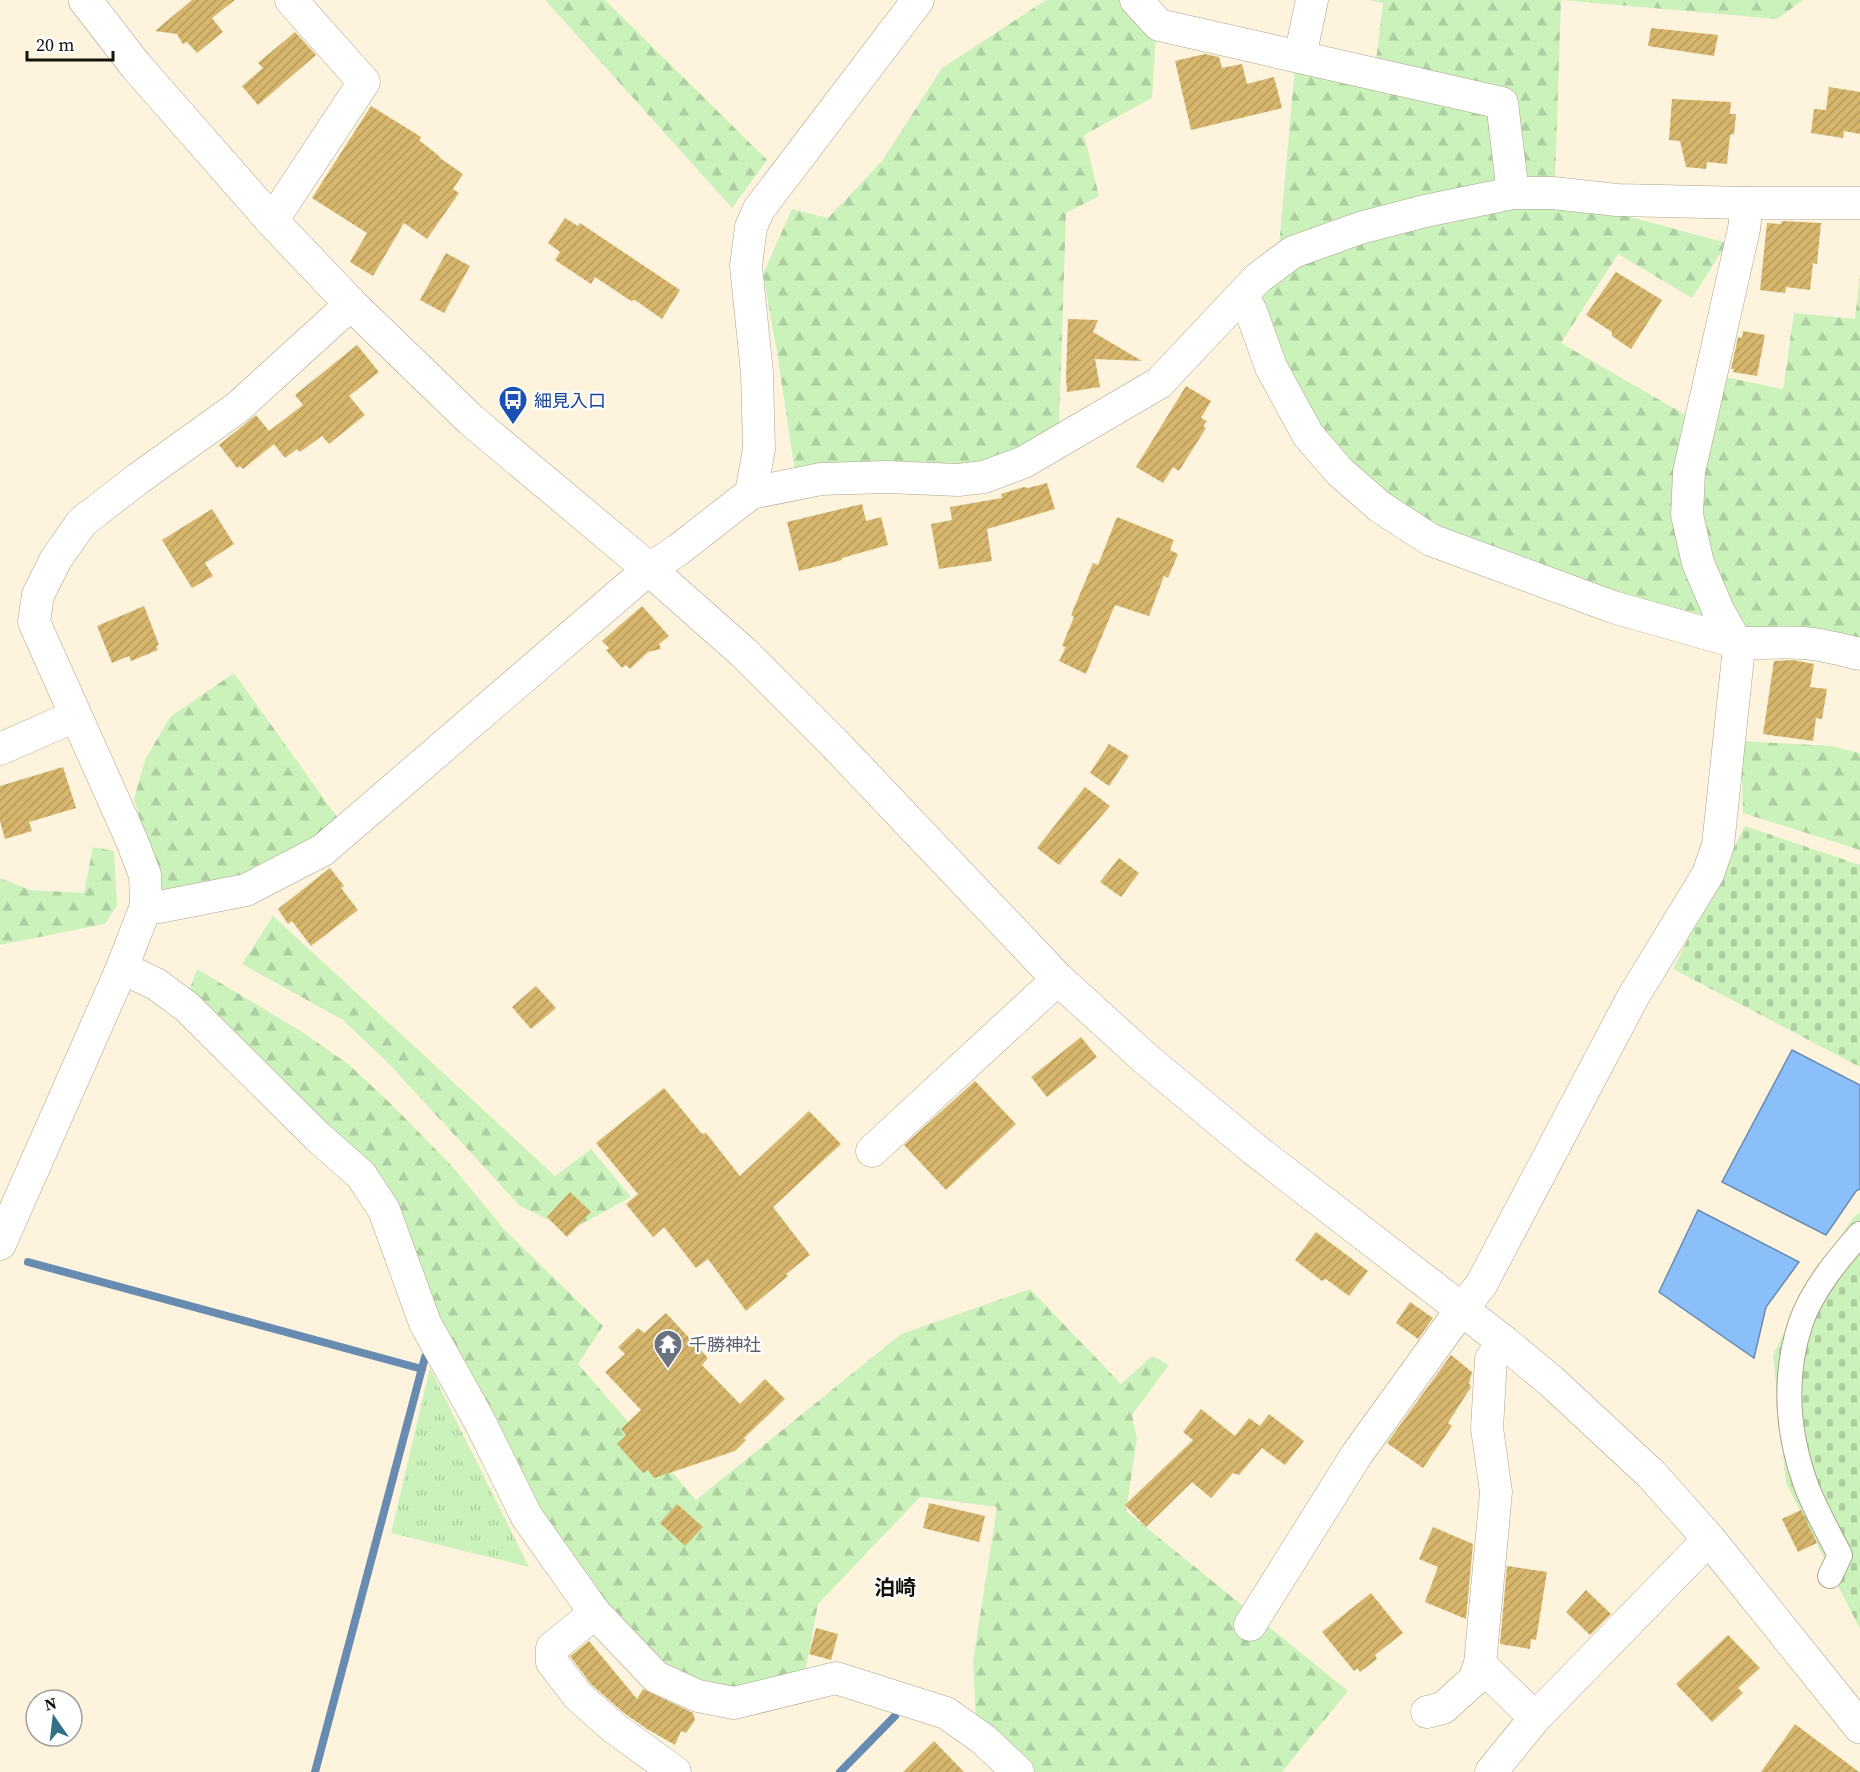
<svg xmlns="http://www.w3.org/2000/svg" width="1860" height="1772" font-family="'Source Serif 4','Noto Sans JP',serif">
  <defs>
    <pattern id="grass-tufts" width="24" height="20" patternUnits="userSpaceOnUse" patternTransform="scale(1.5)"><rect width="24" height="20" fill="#caf2ba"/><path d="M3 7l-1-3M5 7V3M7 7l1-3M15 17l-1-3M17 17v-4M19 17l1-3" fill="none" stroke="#adce9f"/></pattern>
    <pattern id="forest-firs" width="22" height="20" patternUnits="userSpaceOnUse" patternTransform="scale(1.5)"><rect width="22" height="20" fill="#caf2ba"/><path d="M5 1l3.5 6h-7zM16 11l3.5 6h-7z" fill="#adce9f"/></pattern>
    <pattern id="cemetery-stones" width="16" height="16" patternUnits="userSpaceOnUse" patternTransform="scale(1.5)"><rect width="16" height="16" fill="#caf2ba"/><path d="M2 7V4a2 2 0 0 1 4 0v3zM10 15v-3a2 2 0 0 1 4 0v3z" fill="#adce9f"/></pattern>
    <pattern id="building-hatch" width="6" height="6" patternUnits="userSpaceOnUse" patternTransform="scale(1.5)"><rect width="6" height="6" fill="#d5b66c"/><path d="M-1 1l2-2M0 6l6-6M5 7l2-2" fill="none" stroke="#b69b5c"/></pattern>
  </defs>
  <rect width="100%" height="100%" fill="#fef4de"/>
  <!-- grass -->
  <path fill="url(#grass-tufts)" d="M430 1368 529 1567 391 1533Z"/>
  <!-- forest -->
  <g fill="url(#forest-firs)">
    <path d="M545 0H605L767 160 732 208Z"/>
    <path d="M1046 0H1120L1156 36 1152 98 1084 135 1099 196 1066 213 1059 426 1007 457 965 472H795L777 352 763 274 792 209 828 218 882 161 942 68Z"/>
    <path d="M1368 0H1803L1777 19 1561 0 1555 183 1279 245 1295 67 1373 85 1383 3Z"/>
    <path d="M1525 200 1604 210 1727 243 1692 298 1618 254 1561 343 1689 417 1715 624 1454 543 1369 486 1310 422 1262 310 1261 295 1307 253Z"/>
    <path d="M1860 275V644L1736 630 1696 517 1720 376 1783 389 1794 313 1855 319Z"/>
    <path d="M234 673 337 817 315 843 251 875 162 893 134 799 145 760 170 717Z"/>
    <path d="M1741 741 1831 746 1860 753V850L1743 813Z"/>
    <path d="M93 847 114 851 117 905 105 924 0 945V878L30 890 84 893Z"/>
    <path d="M273 916 555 1176 591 1149 631 1197 570 1230 520 1206 388 1063 343 1020 242 964Z"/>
    <path d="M197 969 299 1030 348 1064 390 1103 451 1165 504 1229 603 1326 578 1364 696 1500 901 1334 1030 1289 1121 1384 1152 1356 1169 1365 1132 1415 1137 1439 1126 1511 1348 1691 1282 1772H1009L977 1744 973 1661 997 1507 920 1497 818 1604 804 1677 735 1696 650 1659 543 1523 437 1326 398 1224 188 994Z"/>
  </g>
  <!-- cemetery -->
  <g fill="url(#cemetery-stones)">
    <path d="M1745 826 1860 865V1067L1673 969Z"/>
    <path d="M1860 1212V1629L1786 1483 1773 1355 1809 1283 1853 1218Z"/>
  </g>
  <!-- water -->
  <g fill="#8bbff9" stroke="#688bb1" stroke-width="1.5">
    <path d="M1792 1050 1860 1085V1189L1856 1191 1826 1235 1722 1182Z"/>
    <path d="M1698 1210 1799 1262 1766 1307 1754 1358 1659 1292Z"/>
  </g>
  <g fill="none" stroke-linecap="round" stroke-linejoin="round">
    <!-- stream -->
    <g stroke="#688bb1" stroke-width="8">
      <path d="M28 1262 422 1369"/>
      <path d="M315 1772 425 1357"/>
      <path d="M840 1772 895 1716"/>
    </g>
  </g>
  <!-- building -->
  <g fill="url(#building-hatch)">
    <path d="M192 0H235L212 18 223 32 197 53 187 42 183 44 177 34 155 31Z"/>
    <path d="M1651 28 1718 35 1714 56 1648 46Z"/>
    <path d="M295 32 316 55 258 105 242 86 263 68 258 63Z"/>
    <path d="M1205 54 1219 57 1222 68 1242 64 1247 84 1274 77 1282 108 1191 130 1175 61Z"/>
    <path d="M1829 87 1860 92V134L1844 131 1843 138 1811 133 1814 109 1826 110Z"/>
    <path d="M1672 99 1731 102 1730 114H1736L1734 134 1730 135 1727 164 1707 162 1706 169 1686 167 1680 141 1669 140Z"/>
    <path d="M371 106 421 137 419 140 439 156 440 158 463 174 453 189 459 193 427 239 404 223 373 276 350 262 367 233 312 198Z"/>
    <path d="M565 218 578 226 580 223 680 290 662 319 635 300 631 301 595 277 591 284 555 260 560 252 548 243Z"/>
    <path d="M1782 221 1821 223 1817 264 1813 263 1810 290 1786 287 1785 293 1760 290 1767 223 1781 224Z"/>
    <path d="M446 253 470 266 444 313 420 300Z"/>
    <path d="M1616 272 1662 300 1631 349 1612 336V332L1586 315Z"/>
    <path d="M1068 319 1098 320 1093 332 1142 361 1095 359 1100 387 1067 392 1066 378Z"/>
    <path d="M1743 331 1765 335 1757 376 1733 372 1734 369H1731L1738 337 1742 338Z"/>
    <path d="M357 345 379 372 349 396 365 415 329 444 322 436 300 452 297 449 285 458 274 444 243 469 240 466 237 468 219 445 256 415 269 431 303 405 295 395Z"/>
    <path d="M1186 386 1211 401 1201 418 1207 421 1203 426 1206 428 1179 471 1173 467 1163 483 1136 467Z"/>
    <path d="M1047 483 1055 509 987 529 992 561 939 569 931 524 952 520 950 507 1002 498 1001 494 1024 487 1028 488Z"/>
    <path d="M862 504 866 521 881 517 888 545 842 558V560L799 571 787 522Z"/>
    <path d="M212 509 234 544 205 563 213 576 192 588 162 540Z"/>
    <path d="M1117 517 1174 540 1170 550 1178 554 1168 578 1164 576 1149 616 1115 605 1086 674 1059 661 1066 647 1062 646 1074 617 1071 615 1093 563 1098 565Z"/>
    <path d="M144 606 159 645 156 646 158 650 131 661 129 656 112 663 97 626Z"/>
    <path d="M642 606 669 636 659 644 661 649 648 652 630 669 626 665 622 668 606 650 609 648 602 641Z"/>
    <path d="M1793 660 1814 664 1810 687 1827 689 1822 719 1816 718 1813 741 1763 734 1774 661Z"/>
    <path d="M1109 744 1129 756 1109 786 1090 773Z"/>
    <path d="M63 767 76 808 29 822 32 831 5 839 0 821V786Z"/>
    <path d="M1085 787 1110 806 1059 865 1037 848Z"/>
    <path d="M1119 858 1139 873 1121 897 1100 882Z"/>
    <path d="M330 868 344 886 341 888 358 910 311 946 292 921 288 924 278 909Z"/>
    <path d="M536 986 556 1008 531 1029 512 1007Z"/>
    <path d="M1081 1037 1097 1057 1047 1097 1031 1077Z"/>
    <path d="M975 1081 1016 1124 946 1190 904 1145Z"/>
    <path d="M664 1088 702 1134 706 1133 740 1176 809 1111 841 1144 773 1207 810 1255 786 1274 788 1276 746 1311 708 1259 696 1268 664 1227 653 1237 626 1204 638 1194 596 1143Z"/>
    <path d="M570 1192 591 1212 567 1237 547 1217Z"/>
    <path d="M1316 1232 1368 1271 1349 1296 1326 1279 1322 1281 1295 1260Z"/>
    <path d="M1410 1302 1433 1318 1418 1339 1396 1323Z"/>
    <path d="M666 1313 708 1358 702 1365 740 1404 765 1379 785 1399 744 1438 746 1440 735 1451 654 1478 648 1470 643 1473 617 1444 626 1435 621 1429 641 1410 605 1372 625 1354 618 1347 638 1328 644 1333Z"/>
    <path d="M1451 1355 1472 1372 1469 1383 1471 1387 1448 1423 1452 1426 1423 1468 1387 1443Z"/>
    <path d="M1201 1409 1235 1436 1249 1418 1260 1426 1269 1414 1304 1441 1285 1465 1262 1448 1239 1475 1233 1473 1211 1498 1192 1482 1146 1527 1125 1505 1193 1440 1183 1432Z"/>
    <path d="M929 1503 985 1516 979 1542 923 1528Z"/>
    <path d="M677 1504 703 1527 685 1546 660 1523Z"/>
    <path d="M1801 1510 1817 1543 1798 1552 1782 1519Z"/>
    <path d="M1433 1527 1473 1544 1466 1619 1425 1602 1438 1567 1419 1559Z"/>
    <path d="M1507 1566 1547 1572 1536 1640 1531 1639 1530 1649 1500 1644Z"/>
    <path d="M1586 1590 1611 1614 1590 1635 1566 1612Z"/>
    <path d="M1371 1593 1403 1633 1375 1655 1377 1659 1360 1672 1357 1668 1354 1671 1322 1632Z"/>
    <path d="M816 1628 838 1634 831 1660 809 1654Z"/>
    <path d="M1728 1635 1760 1668 1738 1688 1743 1693 1712 1722 1676 1684Z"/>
    <path d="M589 1641 637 1699 643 1689 693 1713 695 1720 686 1733 681 1731 675 1745 647 1729 624 1713 591 1684 570 1656Z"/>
    <path d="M1795 1724 1859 1772H1761Z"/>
    <path d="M934 1741 964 1772H903Z"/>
  </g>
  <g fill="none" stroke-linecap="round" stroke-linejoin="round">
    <!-- pedestrian casing -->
    <g stroke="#aba28d" stroke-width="26">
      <path id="pedestrian" d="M1830 1576 1840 1555C1828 1532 1815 1509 1806 1485 1787 1432 1783 1376 1801 1322 1813 1289 1837 1260 1860 1234"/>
    </g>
    <!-- minor casing -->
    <g stroke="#aba28d" stroke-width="33">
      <g id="minor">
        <path d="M1136 0 1159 25 1502 103 1513 193"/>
        <path d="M1300 57 1312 0"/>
        <path d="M272 221 364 82 291 0"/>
        <path d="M1242 296 1251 311 1271 367 1308 435 1339 471 1380 507 1431 540 1613 607 1736 642C1759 645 1781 641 1803 643 1822 644 1842 650 1860 654"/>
        <path d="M751 493 821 479 887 477 958 480 984 477 1024 462 1159 383 1258 278 1293 252 1360 228 1425 211 1513 193H1553L1617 200 1747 203H1860"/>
        <path d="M0 749 75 716"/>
        <path d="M146 906 159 907 246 890 323 850 649 569 678 550 751 493 759 449 757 373 746 266 751 227 759 209 918 0"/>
        <path d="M122 968 156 984 187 1007 318 1137 361 1175 384 1210 425 1323 479 1420 527 1517 595 1613 656 1677 698 1696 734 1703 836 1678 946 1713 983 1739 1018 1772"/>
        <path d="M872 1151 1058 979"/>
        <path d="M0 1244 122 968 146 906 145 875 132 841 34 622 38 595 56 559 82 522 139 478 238 407 351 304"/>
        <path d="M1504 1342 1491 1359 1487 1428 1496 1492 1480 1664 1535 1718"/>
        <path d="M595 1613 552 1648V1662L578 1696 613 1727 675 1772"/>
        <path d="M1250 1625 1357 1454 1461 1310 1481 1285 1633 997 1708 874 1718 845 1738 657 1736 642 1718 610 1698 563 1687 515 1689 472 1744 229 1747 203"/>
        <path d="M1427 1712 1443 1708 1474 1680 1480 1664"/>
        <path d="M1491 1772 1535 1718 1709 1539"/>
      </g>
    </g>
    <!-- tertiary casing -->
    <g stroke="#aba28d" stroke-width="34">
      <path id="tertiary" d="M85 0 136 66 272 221 351 304 471 420 649 569 744 653 835 744 1058 979 1146 1059 1254 1149 1504 1342 1551 1381 1652 1475 1709 1539 1860 1727"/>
    </g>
    <!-- pedestrian -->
    <use href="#pedestrian" stroke="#fff" stroke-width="24"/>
    <!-- minor -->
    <use href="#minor" stroke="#fff" stroke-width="32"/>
    <!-- tertiary -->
    <use href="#tertiary" stroke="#fff" stroke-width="33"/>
  </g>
  <!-- icons -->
  <defs>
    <g id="bus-pin" transform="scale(1.5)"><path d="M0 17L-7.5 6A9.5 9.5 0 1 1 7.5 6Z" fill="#1a4fb4" stroke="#fff"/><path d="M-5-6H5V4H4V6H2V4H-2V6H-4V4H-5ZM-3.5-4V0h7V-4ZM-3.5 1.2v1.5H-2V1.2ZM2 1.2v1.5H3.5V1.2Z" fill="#fff"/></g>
    <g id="temple-pin" transform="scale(1.5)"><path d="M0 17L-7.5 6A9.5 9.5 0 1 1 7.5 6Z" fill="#6b7280" stroke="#fff"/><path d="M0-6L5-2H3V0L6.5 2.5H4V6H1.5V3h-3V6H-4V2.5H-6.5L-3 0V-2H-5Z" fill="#fff"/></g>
  </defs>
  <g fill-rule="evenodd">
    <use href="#bus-pin" x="513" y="400"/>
    <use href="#temple-pin" x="668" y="1344"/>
  </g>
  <g text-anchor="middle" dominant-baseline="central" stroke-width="4.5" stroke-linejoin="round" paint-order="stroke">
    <!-- transit labels -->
    <g font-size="18" fill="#164399" stroke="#fff" text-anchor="start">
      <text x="534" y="400">細見入口</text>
    </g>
    <!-- worship labels -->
    <g font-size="18" fill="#5b616d" stroke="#fff" text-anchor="start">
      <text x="689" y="1344">千勝神社</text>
    </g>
    <!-- quarter labels -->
    <g font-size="21" font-weight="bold" fill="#15120a" stroke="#fff">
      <text x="895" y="1587">泊崎</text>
    </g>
  </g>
  <!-- north arrow -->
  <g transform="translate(54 1718) rotate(346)"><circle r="28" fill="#ffffff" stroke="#a1a09d" stroke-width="1.5"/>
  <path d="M0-4.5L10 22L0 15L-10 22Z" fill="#317185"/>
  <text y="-9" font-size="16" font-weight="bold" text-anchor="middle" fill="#15120a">N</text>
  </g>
  <!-- scale -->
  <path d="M27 51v9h86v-9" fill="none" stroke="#15120a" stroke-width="3"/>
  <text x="36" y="51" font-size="18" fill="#15120a" stroke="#ffffff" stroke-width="4.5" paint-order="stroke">20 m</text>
</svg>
